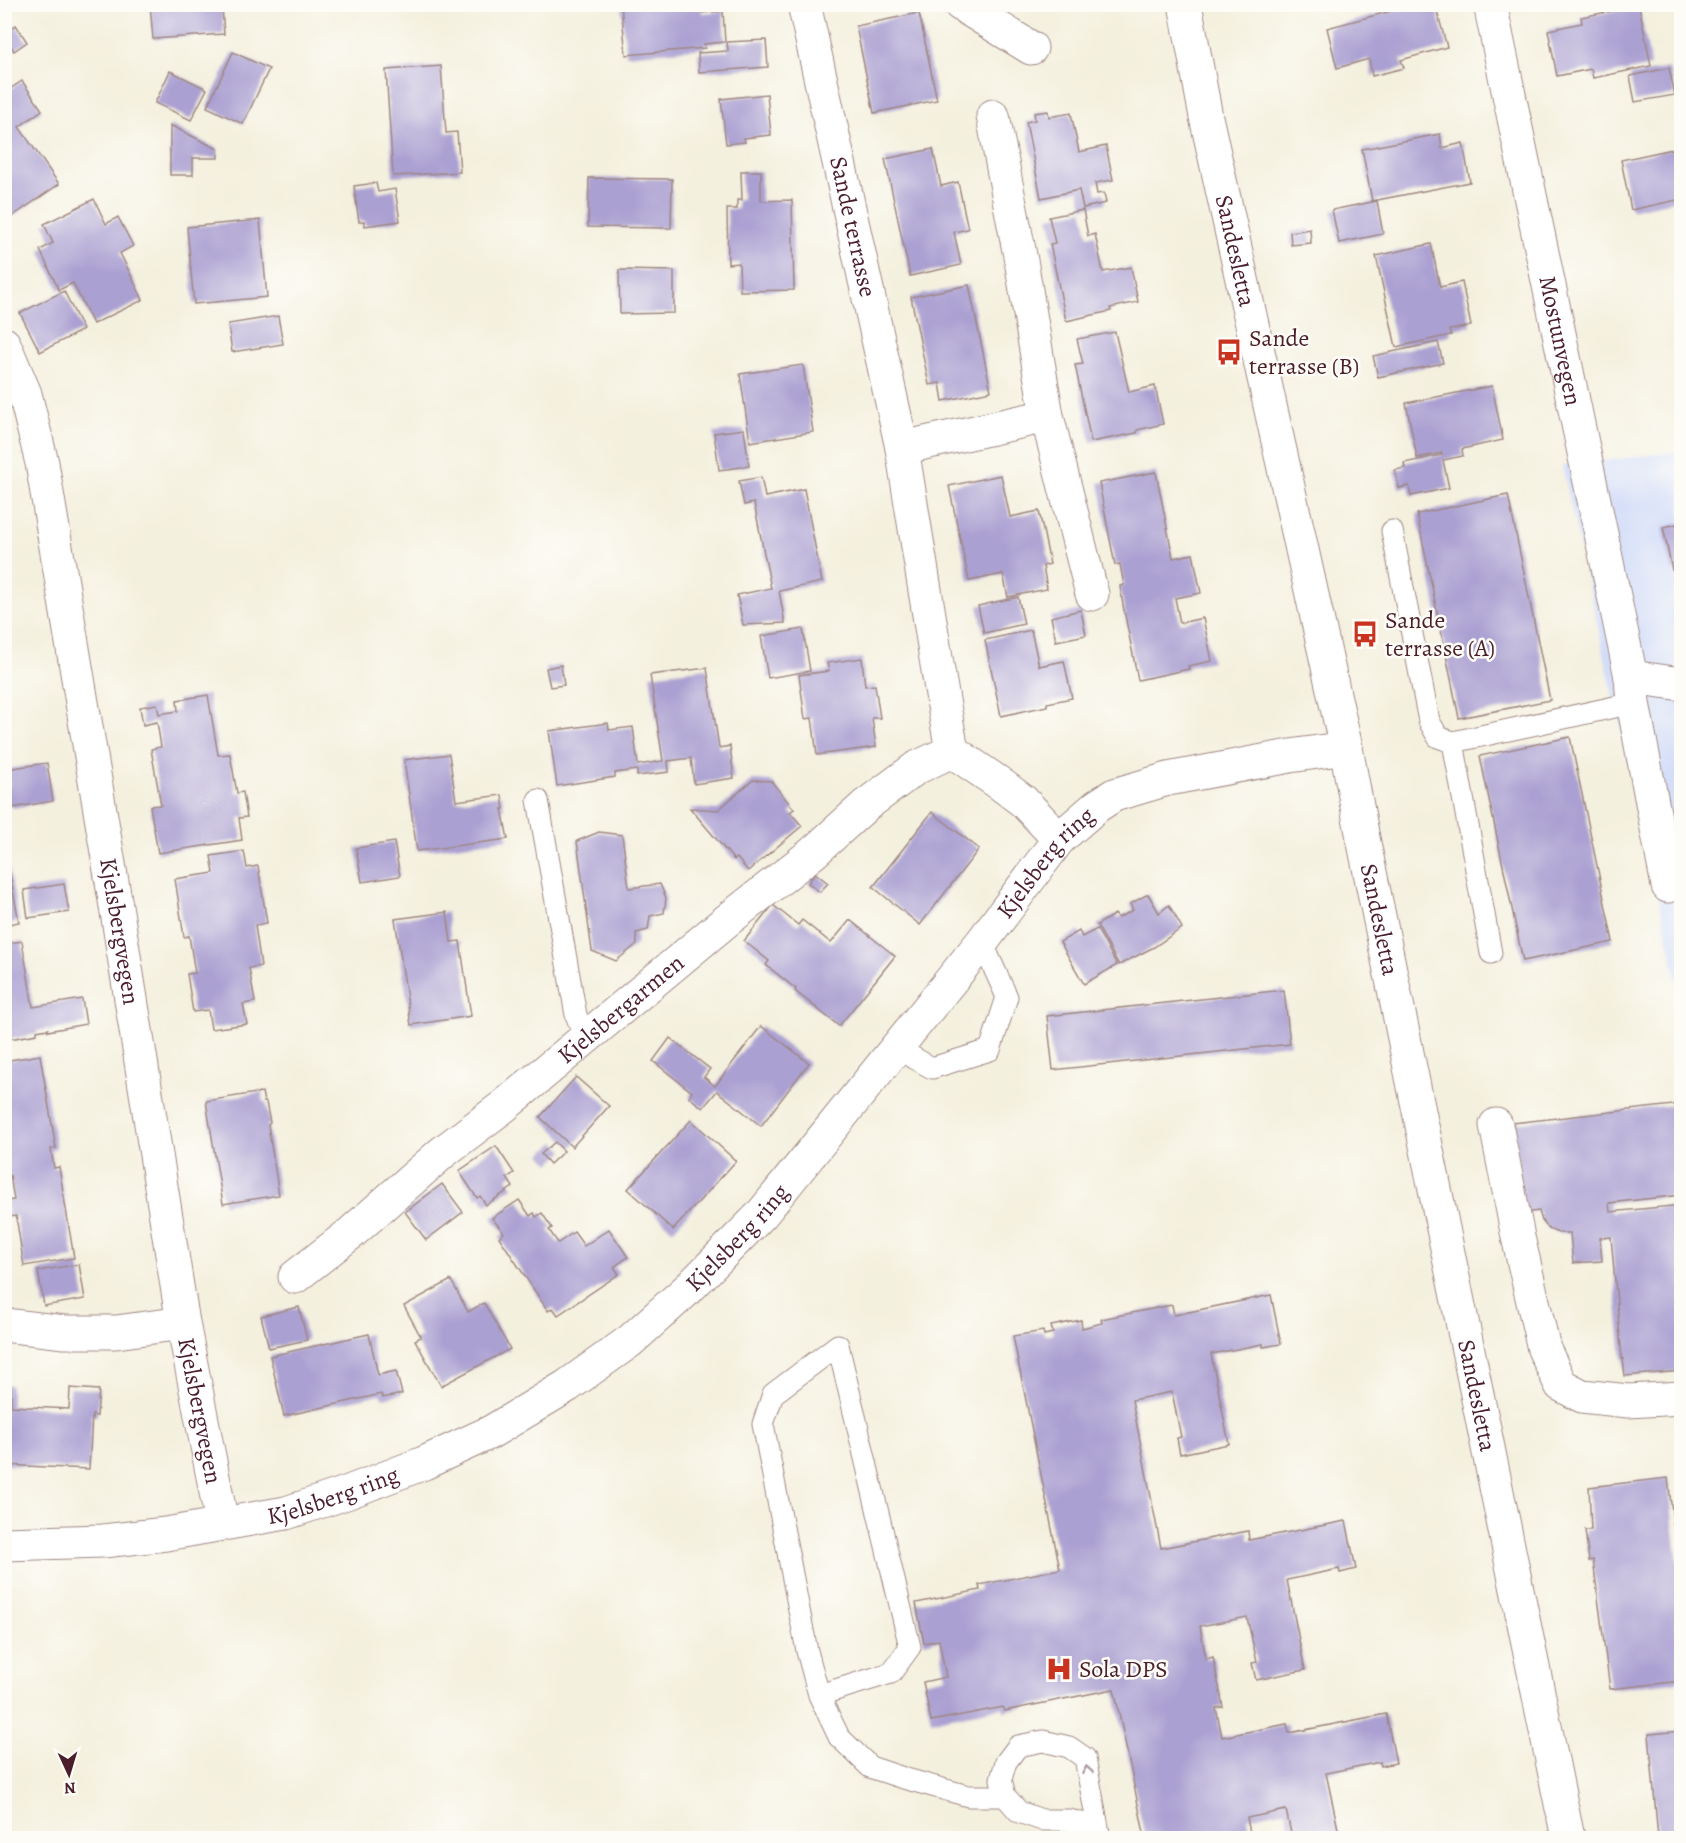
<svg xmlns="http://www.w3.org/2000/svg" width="1686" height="1843" font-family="Alegreya,serif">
  <rect width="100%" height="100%" fill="#fdfcf7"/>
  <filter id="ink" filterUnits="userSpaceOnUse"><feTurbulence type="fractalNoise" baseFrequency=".0167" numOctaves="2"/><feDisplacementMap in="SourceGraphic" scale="12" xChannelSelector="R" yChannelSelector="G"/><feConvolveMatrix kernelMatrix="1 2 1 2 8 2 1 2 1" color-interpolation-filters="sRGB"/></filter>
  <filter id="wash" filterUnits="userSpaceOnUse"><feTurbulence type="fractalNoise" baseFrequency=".008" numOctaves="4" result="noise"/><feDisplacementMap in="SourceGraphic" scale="24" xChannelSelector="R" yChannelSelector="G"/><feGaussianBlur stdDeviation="1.35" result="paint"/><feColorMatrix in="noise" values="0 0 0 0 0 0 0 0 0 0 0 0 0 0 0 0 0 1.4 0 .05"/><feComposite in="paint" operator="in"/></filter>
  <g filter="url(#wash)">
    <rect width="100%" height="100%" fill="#f4f0de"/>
    <!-- built -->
    <path fill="#cfdaf9" d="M1681 451V999L1562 466Z"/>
    <g id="blocks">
      <!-- building -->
      <g fill="#aba0d2">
        <path d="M150 4H206V10L222 8 224 34 153 39Z"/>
        <path d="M702 4V13L723 11 725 42 704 44 705 48 626 55 621 5Z"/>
        <path d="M1404 4H1435L1447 47 1401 60 1404 68 1372 76 1369 59 1337 68 1327 28 1399 9 1398 6Z"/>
        <path d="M1639 6 1651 66 1593 78 1591 69 1557 76 1548 30 1582 23 1581 17Z"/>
        <path d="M919 13 937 100 874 113 856 26Z"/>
        <path d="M16 25 27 42 14 51 4 36V33Z"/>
        <path d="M766 40 768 67 699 72 698 53 728 51 727 42Z"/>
        <path d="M233 52 269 69 243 124 207 107Z"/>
        <path d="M441 66 446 133 457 132 460 172 393 176 386 70Z"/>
        <path d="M1669 68 1675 95 1635 102 1630 76Z"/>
        <path d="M170 71 207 89 191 120 155 103Z"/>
        <path d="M22 81 42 110 19 127 59 184 7 220 4 217V93Z"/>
        <path d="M767 94 771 135 744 138 745 142 726 144 721 99Z"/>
        <path d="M1048 111 1049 117 1071 113 1079 152 1106 146 1113 180 1095 183 1097 194 1104 193 1106 203 1083 208 1079 190 1041 198 1026 122 1035 120 1034 113Z"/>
        <path d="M170 125 218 149V158H193V175H170Z"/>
        <path d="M1440 134 1442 148 1463 143 1470 182 1372 201 1362 149Z"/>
        <path d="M1682 147V199L1631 210 1621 160Z"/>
        <path d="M933 149 941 186 958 182 968 229 954 232 961 265 910 276 885 159Z"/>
        <path d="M741 171H761V201L792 200 794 290 740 291 739 263 728 264 727 209H737V200H742Z"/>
        <path d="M589 178 672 179 671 228 588 227Z"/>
        <path d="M376 183 378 192 395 189 400 221 365 226 364 221 359 222 354 186Z"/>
        <path d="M94 199 106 224 118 217 133 246 120 253 143 300 93 324 73 283 59 290 40 250 53 243 44 224Z"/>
        <path d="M1377 201 1383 234 1339 243 1332 210Z"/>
        <path d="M1083 210 1088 236 1095 234 1103 272 1131 267 1138 302 1110 308 1111 311 1066 321 1050 244 1055 243 1049 217Z"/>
        <path d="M260 220 267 297 194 304 187 227Z"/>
        <path d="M1310 229 1311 243 1291 245 1290 232Z"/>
        <path d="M1431 244 1440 287 1462 282 1471 326 1449 330 1451 335 1396 347 1376 256Z"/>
        <path d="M619 270 674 271V313L620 314Z"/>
        <path d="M969 285 991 391 943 401 940 383 929 385 911 297Z"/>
        <path d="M64 291 83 330 40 352 20 313Z"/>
        <path d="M278 316 283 344 232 352 228 324Z"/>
        <path d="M1115 332 1129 392 1155 386 1163 424 1137 430V433L1091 442 1075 365 1083 364 1077 339Z"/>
        <path d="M1438 342 1443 363 1378 377 1373 356Z"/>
        <path d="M803 365 813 432 750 442 740 374Z"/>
        <path d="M1492 386 1503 440 1462 449 1463 456 1443 460 1449 488 1411 496 1409 486 1399 488 1395 470 1405 468 1404 463 1442 455V453L1417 458 1406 403Z"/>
        <path d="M744 429 749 466 719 470 714 433Z"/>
        <path d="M1156 472 1173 558 1193 554 1201 593 1175 598 1180 623 1203 618 1212 661 1188 666 1189 669 1138 680 1123 605 1120 586 1124 585 1120 564 1115 565 1099 483Z"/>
        <path d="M1001 475 1010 517 1039 511 1050 564 1043 566 1047 589 1008 597 1003 574 969 581 949 486Z"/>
        <path d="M761 477 765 497 804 489 822 582 779 591 785 623 743 625 737 595 771 588 754 503 744 505 739 481Z"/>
        <path d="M1508 495 1550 700 1459 718 1417 514Z"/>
        <path d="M1682 523V568L1672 570 1663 527Z"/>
        <path d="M1018 597 1024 624 984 633 978 606Z"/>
        <path d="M1081 610 1086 635 1056 641 1051 617Z"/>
        <path d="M803 629 810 671 768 678 761 636Z"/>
        <path d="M1031 630 1039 666 1064 661 1072 698 1047 703V706L1001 716 985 640Z"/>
        <path d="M862 658 865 686 875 685 880 718H872L876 747 817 755 812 718 805 719 799 675 829 671 827 663Z"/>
        <path d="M561 665 564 685 550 687 546 668Z"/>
        <path d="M707 668 719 748 730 746 734 778 694 784 691 758 668 761 669 772 637 776V770L615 773V777L557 786 549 731 608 723 609 730 633 727 638 765 663 761 650 675Z"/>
        <path d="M208 695 218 755 230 754 237 793 243 792 247 817 239 818 242 840 158 853 150 806 161 805 151 749 161 747 157 722 143 725 140 707 157 704 159 714 178 711 177 700Z"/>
        <path d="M1570 737 1613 942 1523 961 1480 756Z"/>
        <path d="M449 754 456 801 502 795 504 809H502L508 839 417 851 404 760Z"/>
        <path d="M47 763 53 801 12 808V805L4 806V786H9L6 769Z"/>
        <path d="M753 780 771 781 794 809 790 812 802 826 748 871 737 858 734 860 690 808 718 810Z"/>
        <path d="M932 812 979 849 920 925 873 887Z"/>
        <path d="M599 832 622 835 629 888 660 884 666 898 664 913 650 916 648 930 636 933 637 944 616 961 592 951 577 841Z"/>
        <path d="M394 842 400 876 362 882 356 848Z"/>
        <path d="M4 843 19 922 4 925Z"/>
        <path d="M244 851 247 868 258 866 267 923 255 925 261 966 249 968 255 1002 243 1004 247 1024 211 1029 208 1010 193 1012 187 974 195 973 189 936 184 937 175 879 214 873 211 856Z"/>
        <path d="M815 873 828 883 820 892 808 883Z"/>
        <path d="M64 884 69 912 28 918 24 890Z"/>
        <path d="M1148 894 1159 913 1169 905 1182 928 1154 947 1119 965 1097 925 1115 914 1118 918 1133 910 1130 904Z"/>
        <path d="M773 905 798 925 802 920 831 943 850 920 895 956 839 1026 795 991 796 989 766 965 769 961 744 941Z"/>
        <path d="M447 912 451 942 460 941 471 1016 411 1025 395 919Z"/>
        <path d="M1097 929 1117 965 1084 984 1060 942 1079 931 1082 937Z"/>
        <path d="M22 941 33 1007 82 999 86 1024 48 1031V1029L37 1031V1034L4 1040V944Z"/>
        <path d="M1284 990 1290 1044 1053 1070 1047 1016Z"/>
        <path d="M761 1026 809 1063 761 1126 717 1091 703 1108 689 1097 692 1092 653 1061 670 1038 710 1069 704 1077 715 1086Z"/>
        <path d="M40 1055 56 1148 51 1149 54 1168 59 1167 74 1258 24 1266 16 1216 8 1217 6 1201 14 1200 10 1175 4 1176V1061Z"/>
        <path d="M576 1077 609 1106 572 1147 540 1117Z"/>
        <path d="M262 1092 264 1102H266L270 1123 268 1125 279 1195 223 1204 206 1101Z"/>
        <path d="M1682 1104V1195L1609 1203 1610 1212 1682 1205V1371L1625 1376 1623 1359H1622L1611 1237 1600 1238 1602 1261 1573 1263 1570 1233H1559L1549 1229 1542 1221 1539 1211 1523 1213 1513 1123Z"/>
        <path d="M691 1120 736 1161 673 1230 628 1189Z"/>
        <path d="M555 1142 564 1151 550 1164 541 1154Z"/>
        <path d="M496 1146 514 1173 507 1178 513 1187 486 1205 480 1196 477 1198 459 1171Z"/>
        <path d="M442 1184 463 1212 426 1240 405 1212Z"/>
        <path d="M519 1200 530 1216 534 1213 536 1217 542 1213 552 1228 549 1230 558 1243 574 1232 584 1246 609 1229 628 1257 614 1267 619 1274 558 1315 553 1308 548 1311 499 1237 504 1233 492 1218Z"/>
        <path d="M79 1264 85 1299 44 1306 38 1271Z"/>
        <path d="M451 1280 468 1312 484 1303 510 1349 441 1386 415 1340 421 1337 404 1306Z"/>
        <path d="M1271 1295 1281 1344 1263 1347V1344L1211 1354 1229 1444 1180 1454 1177 1438 1181 1437 1172 1392 1132 1400 1161 1548 1248 1531 1249 1540 1346 1521 1356 1569 1340 1573 1339 1569 1287 1580 1305 1670 1256 1680 1252 1663 1257 1662 1247 1617 1200 1626 1206 1659 1213 1657 1223 1707 1216 1708 1222 1737 1287 1724 1289 1733 1386 1714 1396 1763 1381 1766 1380 1762 1326 1773 1340 1838H1292L1286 1810 1247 1818 1251 1838H1145L1114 1689 1004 1711 1003 1707 931 1721 923 1682 946 1677 939 1640 924 1643 916 1603 980 1590 979 1585 1060 1569 1013 1336 1043 1331 1044 1335 1053 1333 1051 1326 1081 1320 1082 1328 1102 1323 1101 1319 1172 1305 1174 1315Z"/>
        <path d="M299 1307 307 1340 269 1348 261 1316Z"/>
        <path d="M369 1334 378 1375 396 1371 402 1394 383 1398 381 1394 284 1416 270 1356Z"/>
        <path d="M4 1385H11V1406L69 1409 70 1388 99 1390 97 1416 92 1415 89 1469 4 1465Z"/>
        <path d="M1668 1478 1682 1598V1681L1610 1689 1593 1560 1589 1561 1585 1530H1591L1589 1487Z"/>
        <path d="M1682 1731V1838H1658L1649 1734Z"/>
      </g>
    </g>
  </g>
  <g filter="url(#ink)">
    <use href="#blocks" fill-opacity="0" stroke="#9f8884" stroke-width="1.5"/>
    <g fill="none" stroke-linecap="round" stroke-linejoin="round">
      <!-- service casing -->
      <g stroke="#9f8884" stroke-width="23">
        <g id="service">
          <path d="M1392 531 1429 721 1438 737 1453 742 1633 703"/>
          <path d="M1453 742 1491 953"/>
          <path d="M538 800 576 1015 585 1037"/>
          <path d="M896 1048 932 1068 990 1050 1007 997 982 942"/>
          <path d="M819 1695 891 1673 910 1647 838 1345 773 1394 763 1424 807 1651 819 1695 839 1737 870 1767 903 1778 968 1796H1005"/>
          <path d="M1097 1827 1069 1820H1042L1019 1812 1005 1796 1001 1779 1006 1762 1018 1746 1043 1741 1069 1747 1085 1758 1100 1838"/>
        </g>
      </g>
      <!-- minor casing -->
      <g stroke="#9f8884" stroke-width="35">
        <g id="minor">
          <path id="s1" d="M804 4 902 448 940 683 952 751 999 783 1023 801 1059 839"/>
          <path d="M960 4 1031 48"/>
          <path id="s2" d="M1490 4 1631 677 1633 703 1668 886"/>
          <path d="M993 116 1022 266 1047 416 1092 594"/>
          <path id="s3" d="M4 344 25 394 42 463 117 912 183 1323 222 1523"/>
          <path d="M902 448 1047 416"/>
          <path d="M1631 677 1682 684"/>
          <path d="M1496 1125 1518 1237 1544 1349 1561 1385 1582 1396 1628 1401 1682 1398"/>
          <path id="s4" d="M295 1277 351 1233 443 1152 504 1106 725 922 814 852 866 805 916 768 952 751"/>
          <path d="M4 1325 65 1332H116L183 1323"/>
          <path id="s5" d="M4 1544 103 1541 166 1534 286 1513 346 1493 424 1463 491 1432 567 1386 630 1341 689 1288 761 1215 982 942 1059 839 1097 806 1114 795 1168 779 1290 756 1346 748"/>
        </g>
      </g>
      <!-- tertiary casing -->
      <g stroke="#9f8884" stroke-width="35">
        <g id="tertiary">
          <path id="s6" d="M1185 4 1206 117 1346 748 1363 838 1568 1838"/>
        </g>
      </g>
      <!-- service -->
      <use href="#service" stroke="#fff" stroke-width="21"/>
      <!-- minor -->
      <use href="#minor" stroke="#fff" stroke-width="33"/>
      <!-- tertiary -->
      <use href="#tertiary" stroke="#fff" stroke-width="33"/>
    </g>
    <!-- one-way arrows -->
    <defs><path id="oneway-chevron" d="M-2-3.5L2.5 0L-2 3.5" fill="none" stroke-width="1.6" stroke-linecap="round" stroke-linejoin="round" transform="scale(1.5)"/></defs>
    <use stroke="#ae9aa0" href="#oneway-chevron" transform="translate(1087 1770) rotate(-100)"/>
  </g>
  <!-- icons -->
  <defs>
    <g id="bus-bare" transform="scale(2.07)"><path d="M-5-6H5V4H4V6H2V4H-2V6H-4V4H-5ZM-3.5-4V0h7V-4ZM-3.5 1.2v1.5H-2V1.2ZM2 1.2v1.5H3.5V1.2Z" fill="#c8321e" stroke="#fdfcf7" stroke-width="2.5" paint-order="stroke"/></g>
    <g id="hospital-bare" transform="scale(2.07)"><path d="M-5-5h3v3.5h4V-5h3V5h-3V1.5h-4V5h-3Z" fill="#c8321e" stroke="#fdfcf7" stroke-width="2.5" paint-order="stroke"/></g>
  </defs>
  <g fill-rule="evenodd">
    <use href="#bus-bare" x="1229" y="352"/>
    <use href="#bus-bare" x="1365" y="634"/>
    <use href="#hospital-bare" x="1059" y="1669"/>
  </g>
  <g text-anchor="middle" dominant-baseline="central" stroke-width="5" stroke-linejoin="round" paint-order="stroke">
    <!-- street labels -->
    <g font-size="24" fill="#4a1f2b" stroke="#fdfcf7">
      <text stroke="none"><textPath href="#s1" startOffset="228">Sande terrasse</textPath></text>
      <text stroke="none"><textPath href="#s6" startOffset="252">Sandesletta</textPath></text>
      <text stroke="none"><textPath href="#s2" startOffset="344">Mostunvegen</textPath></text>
      <text stroke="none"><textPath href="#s5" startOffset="1306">Kjelsberg ring</textPath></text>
      <text stroke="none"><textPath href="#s6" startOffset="936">Sandesletta</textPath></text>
      <text stroke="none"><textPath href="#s3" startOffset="600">Kjelsbergvegen</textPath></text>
      <text stroke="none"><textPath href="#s4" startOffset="422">Kjelsbergarmen</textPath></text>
      <text stroke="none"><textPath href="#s5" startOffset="820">Kjelsberg ring</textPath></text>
      <text stroke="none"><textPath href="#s6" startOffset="1422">Sandesletta</textPath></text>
      <text stroke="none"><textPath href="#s3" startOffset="1086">Kjelsbergvegen</textPath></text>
      <text stroke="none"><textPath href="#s5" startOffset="334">Kjelsberg ring</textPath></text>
    </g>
    <!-- poi labels -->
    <g font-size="24" fill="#4a1f2b" stroke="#fdfcf7" text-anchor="start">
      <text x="1249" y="338">Sande<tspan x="1249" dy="28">terrasse (B)</tspan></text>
      <text x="1385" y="620">Sande<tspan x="1385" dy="28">terrasse (A)</tspan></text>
      <text x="1079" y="1669">Sola DPS</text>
    </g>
  </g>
  <!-- margin -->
  <rect width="1686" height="1843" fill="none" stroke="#fdfcf7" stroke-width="24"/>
  <!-- north arrow -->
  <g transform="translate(69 1774) rotate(176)" stroke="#fdfcf7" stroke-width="4.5" paint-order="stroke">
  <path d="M0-4.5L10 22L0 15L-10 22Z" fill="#4a1f2b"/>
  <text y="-9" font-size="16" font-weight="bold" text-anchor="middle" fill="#4a1f2b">N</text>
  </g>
</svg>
